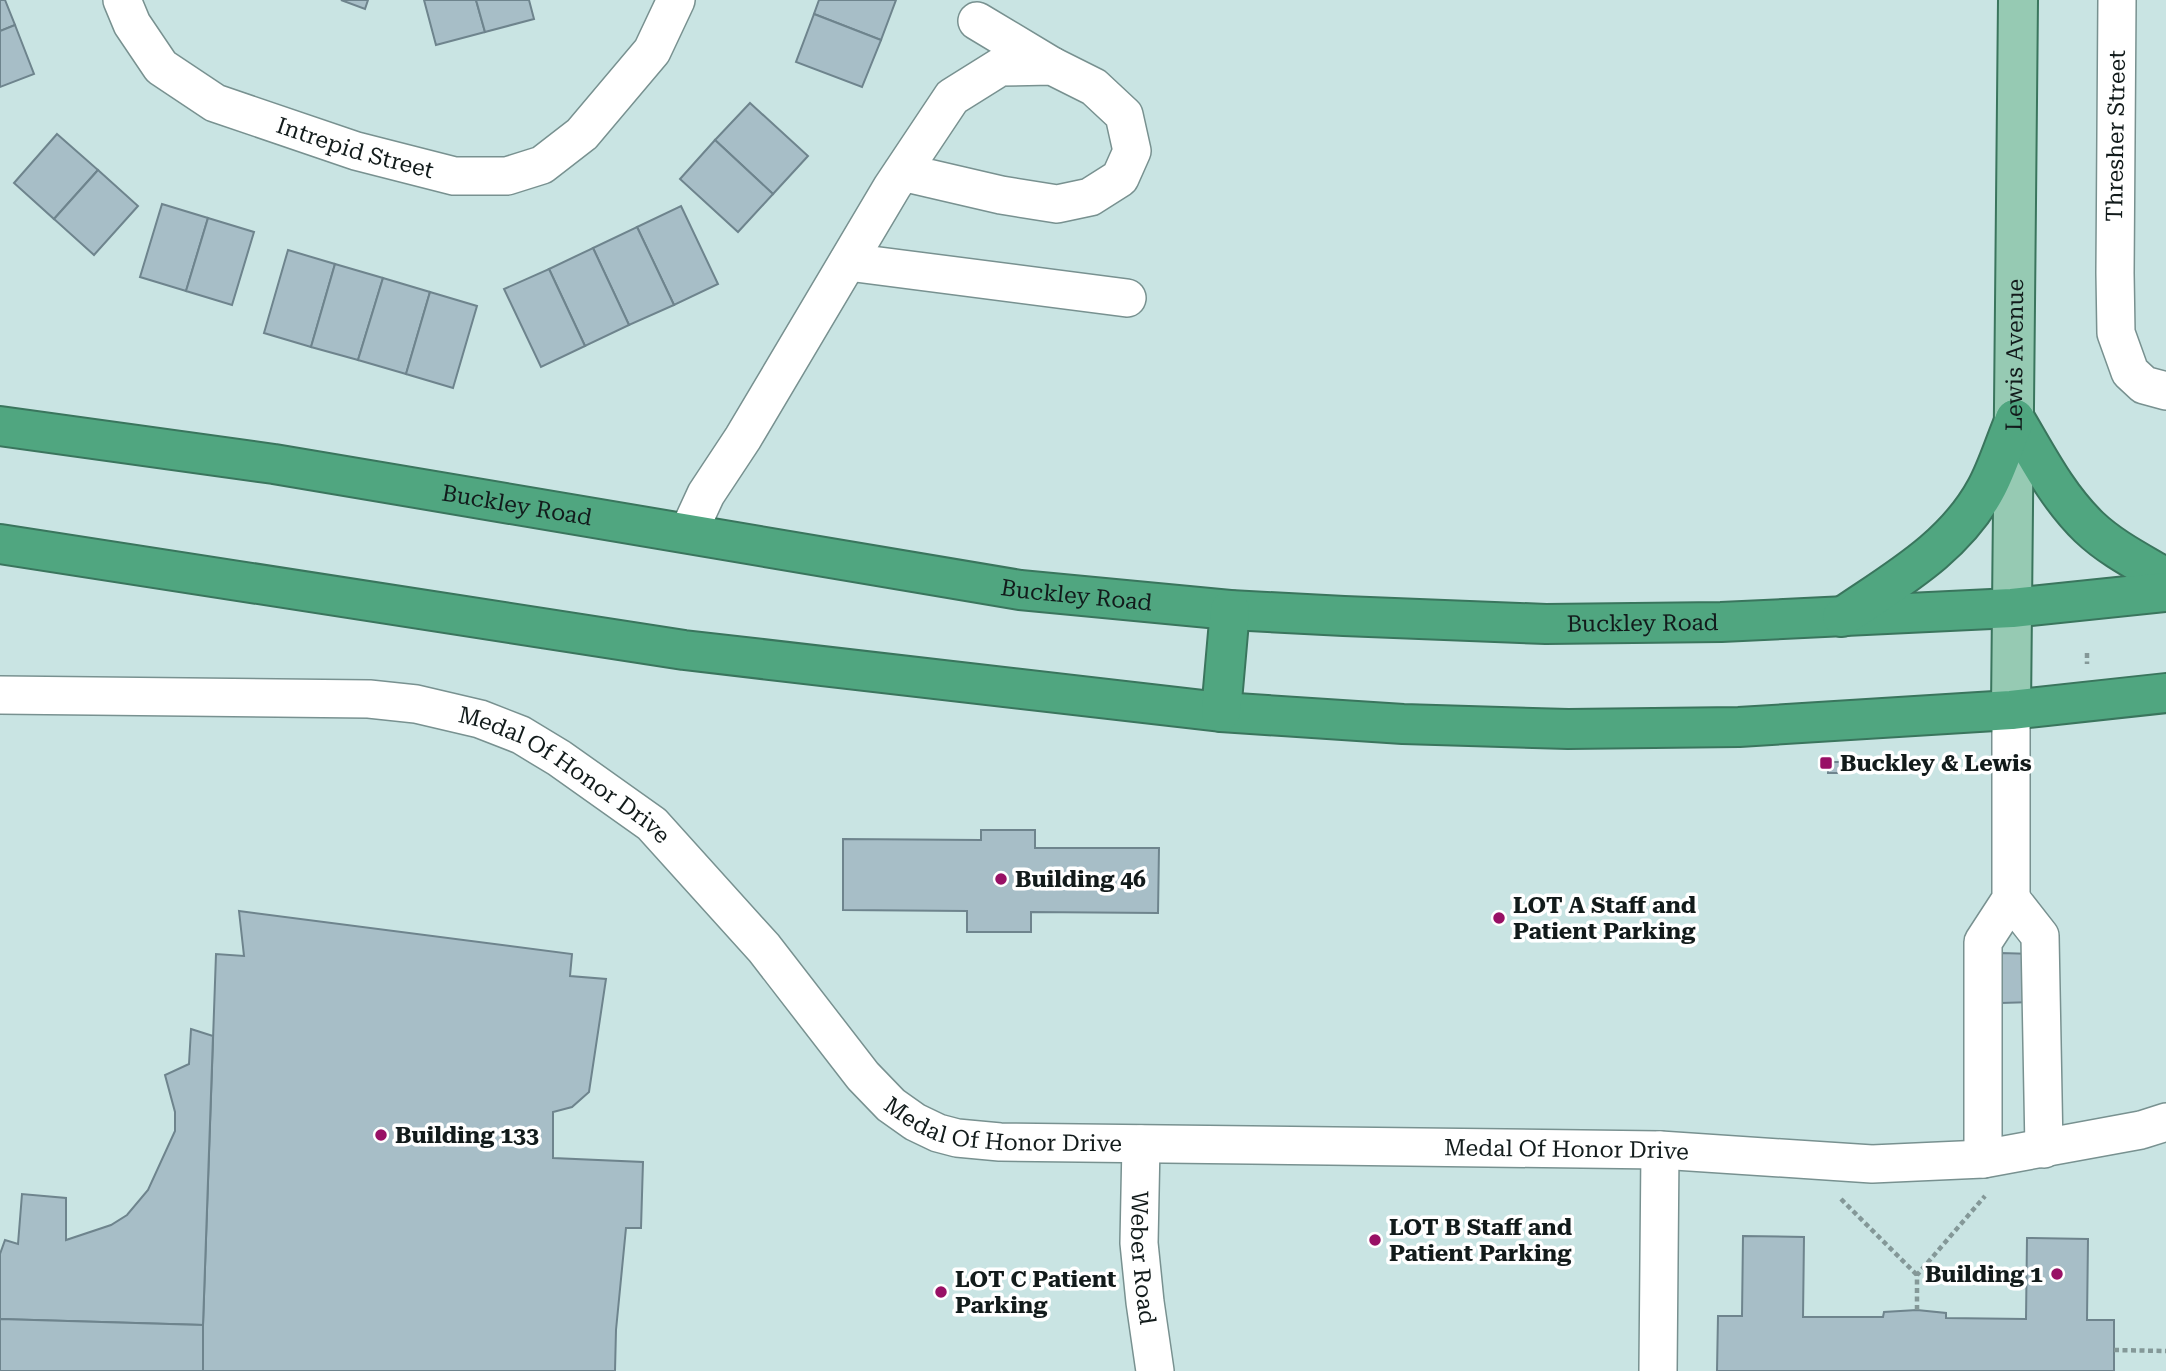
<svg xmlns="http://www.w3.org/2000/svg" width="2166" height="1371" font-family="'Roboto Serif',serif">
  <rect width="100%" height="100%" fill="#c9e4e3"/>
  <!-- building -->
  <g fill="#a7bec7" stroke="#6e848d" stroke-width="2">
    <path d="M0 0H5L15 25 0 31Z"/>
    <path d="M341 0H368L365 9Z"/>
    <path d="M424 0H476L485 32 436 45Z"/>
    <path d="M476 0H529L534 19 485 32Z"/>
    <path d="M819 0H896L881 40 814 14Z"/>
    <path d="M814 14 881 40 862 87 796 62Z"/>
    <path d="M15 25 34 74 0 87V31Z"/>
    <path d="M750 103 808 156 773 194 715 140Z"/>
    <path d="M57 134 98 170 54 219 14 183Z"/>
    <path d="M715 140 773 194 738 232 680 179Z"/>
    <path d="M98 170 138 206 94 255 54 219Z"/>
    <path d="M162 204 208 218 186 291 140 277Z"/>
    <path d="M681 206 718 284 674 305 637 227Z"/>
    <path d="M208 218 254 232 232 305 186 291Z"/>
    <path d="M637 227 674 305 629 325 593 248Z"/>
    <path d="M593 248 629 325 585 346 549 269Z"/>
    <path d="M288 250 335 264 311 347 264 333Z"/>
    <path d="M335 264 383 278 358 360 311 347Z"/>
    <path d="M549 269 585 346 541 367 504 289Z"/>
    <path d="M383 278 430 292 406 374 358 360Z"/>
    <path d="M430 292 477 306 453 388 406 374Z"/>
    <rect x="1828" y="762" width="19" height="11"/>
    <path d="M981 830H1035V848H1159L1158 913 1031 912V932H967V911L843 910V839L981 840Z"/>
    <path d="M239 911 572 954 570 976 606 979 589 1092 572 1107 553 1112V1158L643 1162 641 1228H626L616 1330 615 1371H203V1325L216 954 244 956Z"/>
    <path d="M2001 953 2035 954V1002L2001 1003Z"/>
    <path d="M191 1029 213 1036 203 1325 0 1319V1254L5 1240 18 1244 22 1194 66 1198V1240L111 1225 127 1215 148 1190 175 1131V1112L165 1075 189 1064Z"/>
    <path d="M1743 1236 1804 1237 1803 1317H1883L1884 1312 1917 1310 1946 1313V1318L2026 1319 2027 1238 2088 1239 2087 1320H2114V1371H1717L1718 1316H1742Z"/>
    <path d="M0 1319 203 1325V1371H0Z"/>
  </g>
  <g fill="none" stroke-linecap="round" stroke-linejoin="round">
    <!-- minor casing -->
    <g stroke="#789190" stroke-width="40">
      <g id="minor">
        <path id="s1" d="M122 0 132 24 161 67 215 103 356 151 454 176H507L542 165 582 134 652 51 676 0"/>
        <path d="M2117 0 2115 273 2116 333 2130 372 2144 385 2166 391"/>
        <path d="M977 21 1052 66"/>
        <path d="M848 262 1127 298"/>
        <path d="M688 533 706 494 743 438 892 187 952 97 1000 67 1052 66 1094 87 1124 115 1132 151 1120 178 1090 197 1057 204 1001 195 902 172"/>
        <path id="s2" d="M0 695 369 699 416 704 480 719 521 735 559 758 652 824 764 948 863 1076 891 1105 915 1122 938 1133 957 1138 1000 1142 1660 1150 1872 1164 1983 1159 2141 1130 2166 1122"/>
        <path d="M2011 899 2040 936 2044 1149"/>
        <path id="s3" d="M1141 1144 1139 1243 1145 1302 1155 1371"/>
        <path d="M1983 1159V942L2011 899V710"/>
        <path d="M1658 1371 1660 1150"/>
      </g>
    </g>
    <!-- major casing -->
    <g stroke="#3a755d" stroke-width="42">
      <g id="major">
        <path id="s4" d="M2011 710 2018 0"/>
      </g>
    </g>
    <!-- highway casing -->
    <g stroke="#3a755d" stroke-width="42">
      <g id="highway">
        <path d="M2015 419C2037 456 2057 496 2089 527 2111 548 2139 562 2166 578"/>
        <path id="s5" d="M0 426 274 464 1020 590 1230 610 1344 616 1546 624 1721 622 2012 608 2166 592"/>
        <path d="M0 544 684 650 1221 712 1403 724 1568 729 1739 727 2011 710 2166 693"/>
        <path d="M1842 617C1896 580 1954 548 1986 489 1998 467 2005 442 2015 419"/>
        <path d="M1221 712 1230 610"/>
      </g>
    </g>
    <!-- path -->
    <g stroke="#849898" stroke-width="4.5" stroke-dasharray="5 3.5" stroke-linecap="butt">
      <path d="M2087 653V664"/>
      <path d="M1841 1199 1917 1275"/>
      <path d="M1917 1310V1275L1985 1196"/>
      <path d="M2114 1350 2166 1351"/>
    </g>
    <!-- minor -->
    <use href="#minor" stroke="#fff" stroke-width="37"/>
    <!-- major -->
    <use href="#major" stroke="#96cab3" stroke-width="38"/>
    <!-- highway -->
    <use href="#highway" stroke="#50a680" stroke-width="38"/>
  </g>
  <!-- markers -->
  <g fill="#981065" stroke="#fff" stroke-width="2.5">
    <rect x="1819" y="756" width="14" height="14" rx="3.5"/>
    <circle cx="1001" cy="879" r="7"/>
    <circle cx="1499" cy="918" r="7"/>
    <circle cx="381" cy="1135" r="7"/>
    <circle cx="1375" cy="1240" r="7"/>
    <circle cx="2057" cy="1274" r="7"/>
    <circle cx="941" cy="1292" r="7"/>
  </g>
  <g text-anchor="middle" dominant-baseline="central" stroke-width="7" stroke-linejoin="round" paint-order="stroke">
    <!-- street labels -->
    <g font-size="23" fill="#121b1b" stroke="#fff">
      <text transform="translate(2116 136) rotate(-89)">Thresher Street</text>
      <text stroke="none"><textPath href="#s1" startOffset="290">Intrepid Street</textPath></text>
      <text stroke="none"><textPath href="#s4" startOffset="355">Lewis Avenue</textPath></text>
      <text stroke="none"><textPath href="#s5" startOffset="523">Buckley Road</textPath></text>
      <text stroke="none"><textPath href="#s5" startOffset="1090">Buckley Road</textPath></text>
      <text stroke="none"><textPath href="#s5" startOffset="1657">Buckley Road</textPath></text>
      <text stroke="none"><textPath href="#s2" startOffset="583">Medal Of Honor Drive</textPath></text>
      <text stroke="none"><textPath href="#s2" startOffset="1171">Medal Of Honor Drive</textPath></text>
      <text stroke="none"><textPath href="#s2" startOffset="1738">Medal Of Honor Drive</textPath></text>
      <text stroke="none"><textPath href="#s3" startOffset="114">Weber Road</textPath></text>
    </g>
    <!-- poi labels -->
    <g font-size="23" font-weight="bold" fill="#121b1b" stroke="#fff" text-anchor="start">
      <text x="1840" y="763">Buckley &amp; Lewis</text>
      <text x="1015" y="879">Building 46</text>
      <text x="1513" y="905">LOT A Staff and<tspan x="1513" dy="26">Patient Parking</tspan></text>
      <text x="395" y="1135">Building 133</text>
      <text x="1389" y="1227">LOT B Staff and<tspan x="1389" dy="26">Patient Parking</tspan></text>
      <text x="2043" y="1274" text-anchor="end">Building 1</text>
      <text x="955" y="1279">LOT C Patient<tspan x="955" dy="26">Parking</tspan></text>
    </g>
  </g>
</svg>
